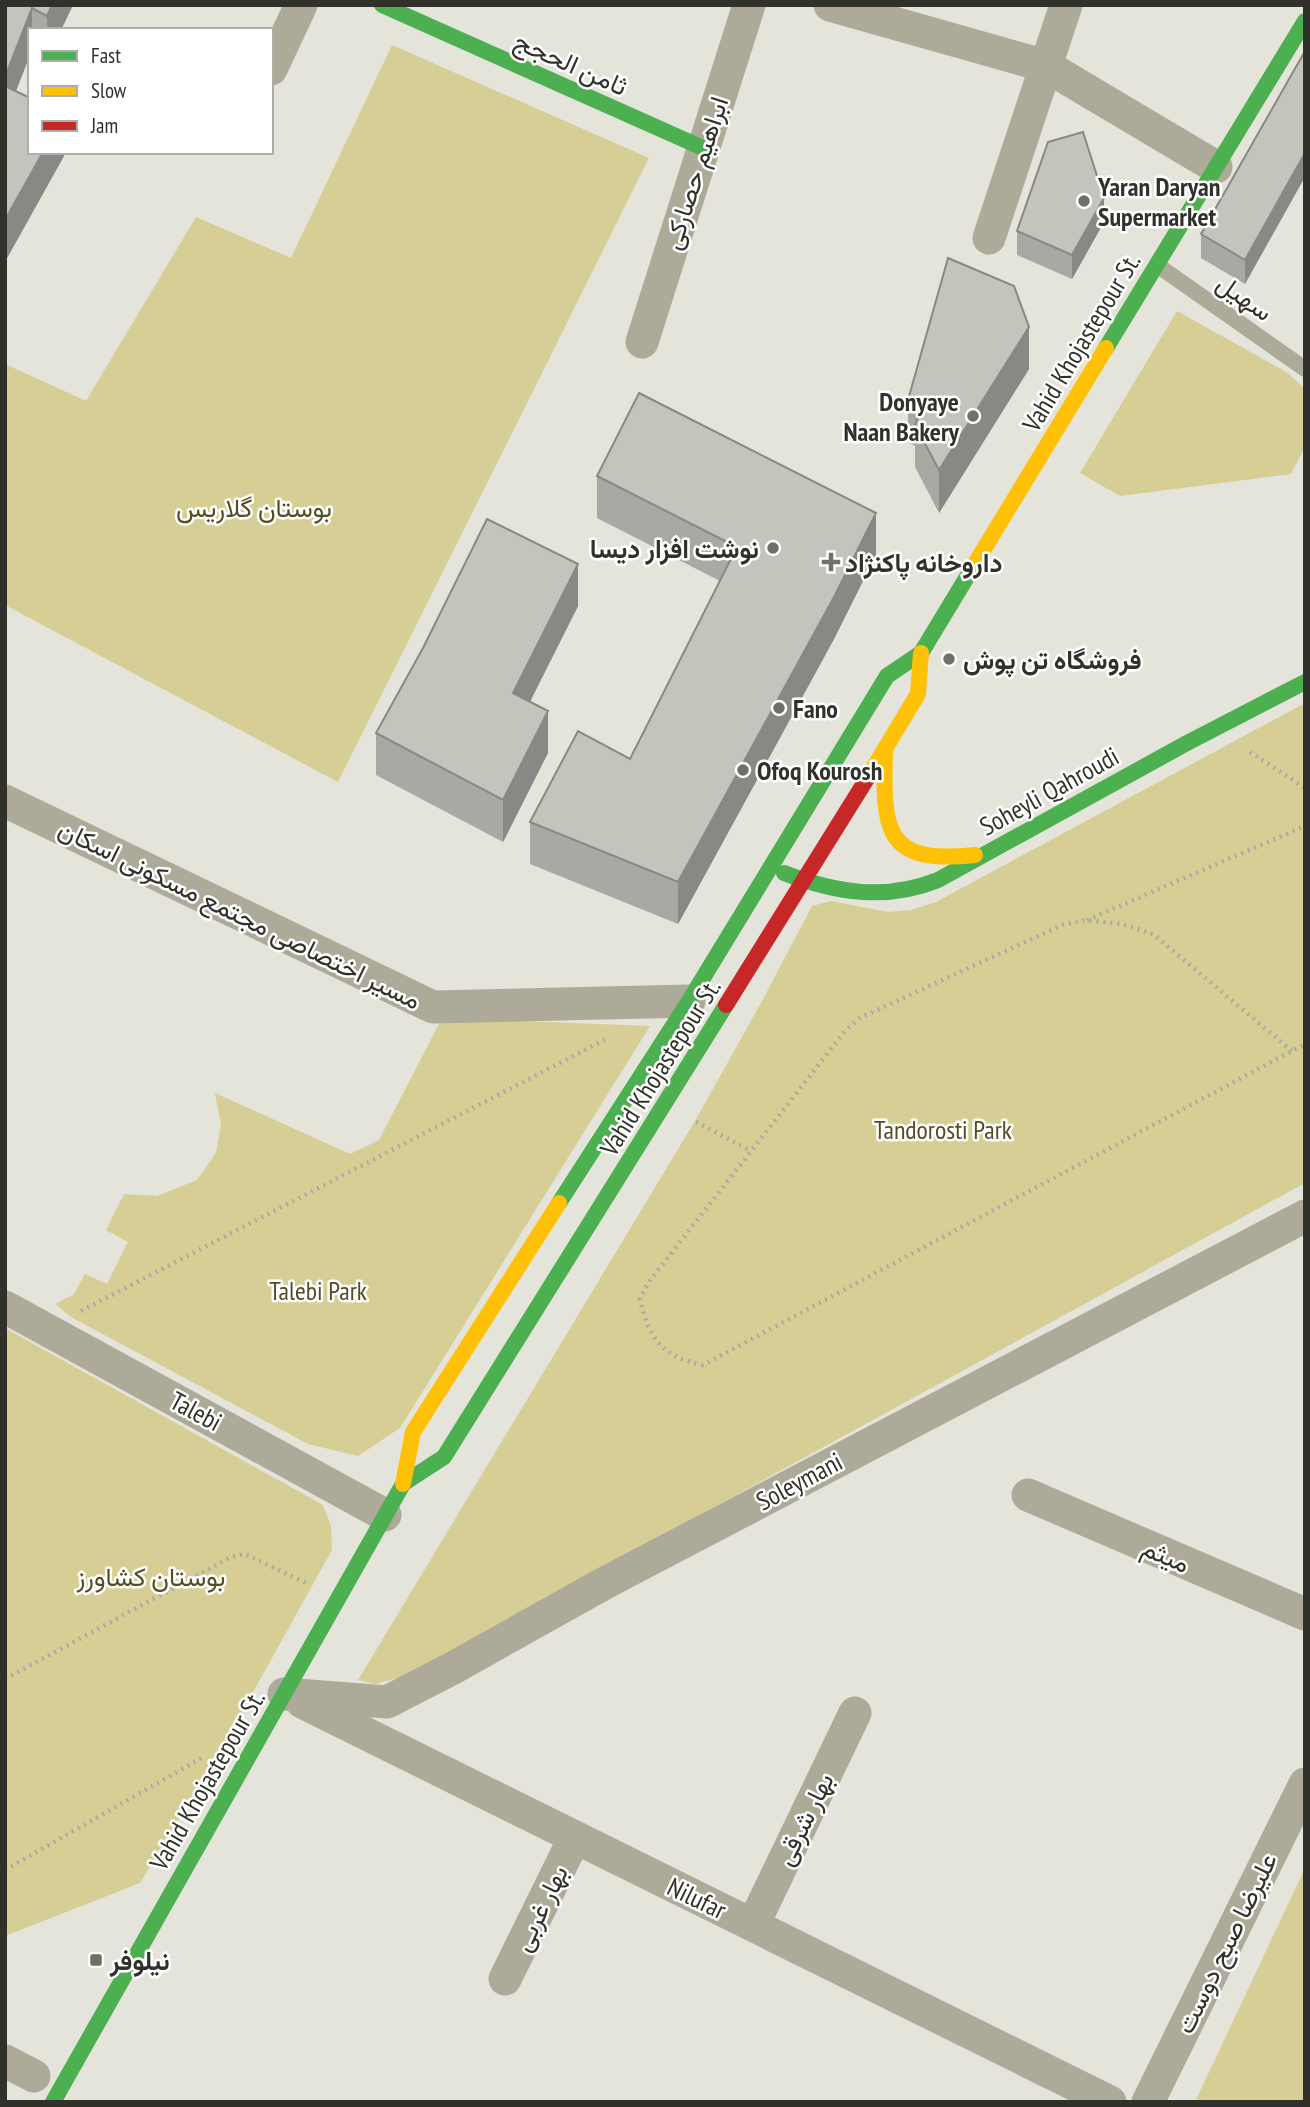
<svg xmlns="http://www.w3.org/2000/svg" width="1310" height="2107" font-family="'PT Sans Narrow',Vazirmatn,sans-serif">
  <rect width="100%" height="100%" fill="#e4e4db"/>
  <!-- green -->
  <g fill="#d6ce95">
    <path d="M392 45 649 158 338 782 5 605V364L86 401 196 217 291 258Z"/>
    <path d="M1177 311 1288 373 1305 389V447L1291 474 1120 496 1080 473Z"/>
    <path d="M1305 703V1183L406 1676 375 1684 358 1680 695 1121 762 1001 812 906 831 901 888 912 911 910 936 902Z"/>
    <path d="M442 1018 650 1026 400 1428 358 1456 308 1444 71 1317 55 1304 74 1294 85 1274 107 1284 128 1242 106 1230 124 1194 157 1196 197 1180 216 1153 221 1125 215 1093 350 1154 379 1140Z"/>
    <path d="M5 1328 323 1505 331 1526 332 1550 226 1741 140 1883 5 1936Z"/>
    <path d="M1305 1868V2102H1195Z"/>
  </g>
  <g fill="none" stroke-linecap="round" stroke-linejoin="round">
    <!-- path -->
    <g stroke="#acaa9e" stroke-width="4.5" stroke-dasharray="2 5" stroke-linecap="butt">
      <path d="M1250 752 1305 788"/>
      <path d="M1087 920 1305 826"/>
      <path d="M1292 1051 1153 934 1122 924 1085 920 1062 925 860 1018 845 1031 648 1283 640 1299C649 1339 662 1357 703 1365L1305 1044"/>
      <path d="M696 1122 751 1151"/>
      <path d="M81 1311 608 1038"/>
      <path d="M5 1679 231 1557 245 1554 306 1583"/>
      <path d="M5 1870 205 1756"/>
    </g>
    <!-- lane -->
    <path stroke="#adaa9a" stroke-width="16" d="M1157 265 1305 369"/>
    <!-- street -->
    <g stroke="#adaa9a" stroke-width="33">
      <path d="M830 5 1046 66 1216 167"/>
      <path d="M271 69 301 5"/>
      <path d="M989 238 1066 5"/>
      <path d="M642 342 749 5"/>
      <path d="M5 801 433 1007 689 1001"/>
      <path d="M5 1307 385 1515"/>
      <path d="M1028 1495 1305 1614"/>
      <path d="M284 1694 387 1702 453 1668 603 1584 1305 1216"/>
      <path d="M302 1702 1110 2102"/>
      <path d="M753 1925 855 1713"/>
      <path d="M505 1979 575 1837"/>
      <path d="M5 2061 34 2076"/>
      <path d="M1148 2102 1305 1784"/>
    </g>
    <!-- fast -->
    <g stroke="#4caf50" stroke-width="16">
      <path d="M382 5 703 148"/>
      <path d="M1106 348 1305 21"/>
      <path d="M784 873C836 893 886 901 938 880L1187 743 1305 682"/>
      <path d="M559 1203 689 1001 887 676 921 653 973 567"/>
      <path d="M404 1483 444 1457 726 1005"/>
      <path d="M53 2102 403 1484"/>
    </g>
    <!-- slow -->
    <g stroke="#ffc107" stroke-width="16">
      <path d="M973 567 1106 348"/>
      <path d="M885 750C883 829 883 865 975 855"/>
      <path d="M868 777 918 694 921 653"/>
      <path d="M403 1484 413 1432 559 1203"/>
    </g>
    <!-- jam -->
    <path stroke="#c62828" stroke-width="16" d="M726 1005 868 777"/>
  </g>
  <!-- wall -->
  <g fill="#a9a8a2">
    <path d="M5 5H73L61 30H30V55L16 91 64 152V156L16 241Z"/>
    <path d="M1305 51 1245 284 1201 258V234Z"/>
    <path d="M1104 222 1072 279 1017 255V231Z"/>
    <path d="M1029 369 939 513 915 467V446L908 442V400Z"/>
    <path d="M597 476 876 555 834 639 678 924 530 864V822L630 759 720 581 597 518Z"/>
    <path d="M578 606 530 702 548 753 503 842 376 775V733Z"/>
  </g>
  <!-- shaded-wall -->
  <g fill="#898884">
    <path d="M52 5H73L61 30H47V16Z"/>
    <path d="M32 8V30H30V55L5 119V77Z"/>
    <path d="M43 152H64V156L5 262V220Z"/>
    <path d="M1305 153V177L1245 284V260Z"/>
    <path d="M1104 198V222L1072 279V255Z"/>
    <path d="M1029 327V369L939 513V470Z"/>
    <path d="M876 513V555L834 639 678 924V882Z"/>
    <path d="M578 564V606L513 735V693Z"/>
    <path d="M548 711V753L503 842V800Z"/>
  </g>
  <!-- building -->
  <g fill="#c4c3bc" stroke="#898884" stroke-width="2">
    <path d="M5 5H52L47 16 32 8 5 77Z"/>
    <path d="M1305 51V153L1245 260 1201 234Z"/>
    <path d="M5 86 30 98V152H43L5 220Z"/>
    <path d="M1083 132 1104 198 1072 255 1017 231 1048 142Z"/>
    <path d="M948 258 1014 286 1029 327 939 470 915 425 922 408 908 400Z"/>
    <path d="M639 393 876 513 834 597 678 882 530 822 578 731 630 759 737 547 597 476Z"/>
    <path d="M487 519 578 564 513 693 548 711 503 800 376 733 423 648Z"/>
  </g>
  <!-- markers -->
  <g fill="#707069" stroke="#fff" stroke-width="2.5">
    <circle cx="1084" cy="201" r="7"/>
    <circle cx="973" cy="416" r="7"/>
    <circle cx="773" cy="548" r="7"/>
    <path d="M827.5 551.5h7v7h7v7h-7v7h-7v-7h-7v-7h7z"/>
    <circle cx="949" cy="659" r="7"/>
    <circle cx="779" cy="708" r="7"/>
    <circle cx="743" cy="770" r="7"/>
    <rect x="89" y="1953" width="14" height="14" rx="3.5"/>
  </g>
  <g text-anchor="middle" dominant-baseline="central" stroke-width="5" stroke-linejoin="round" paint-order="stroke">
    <!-- street labels -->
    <g font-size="26" fill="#31312b" stroke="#fff">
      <text transform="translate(571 63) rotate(24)">ثامن الحجج</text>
      <text transform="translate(695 173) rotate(-72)">ابراهیم حصارکی</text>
      <text transform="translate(1245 297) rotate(35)">سهیل</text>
      <text transform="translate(1081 342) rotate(-59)">Vahid Khojastepour St.</text>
      <text transform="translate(1049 791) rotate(-29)">Soheyli Qahroudi</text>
      <text transform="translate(240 914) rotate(26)">مسیر اختصاصی مجتمع مسکونی اسکان</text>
      <text transform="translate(660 1067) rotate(-58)">Vahid Khojastepour St.</text>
      <text transform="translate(196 1411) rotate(28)">Talebi</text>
      <text transform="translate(799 1481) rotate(-28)">Soleymani</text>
      <text transform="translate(1166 1555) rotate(23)">میثم</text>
      <text transform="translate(207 1780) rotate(-60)">Vahid Khojastepour St.</text>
      <text transform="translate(804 1819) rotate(-64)">بهار شرقی</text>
      <text transform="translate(697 1898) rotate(26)">Nilufar</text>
      <text transform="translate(540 1908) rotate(-64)">بهار غربی</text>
      <text transform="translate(1226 1943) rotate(-64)">علیرضا صبح دوست</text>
    </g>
    <!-- poi labels -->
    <g font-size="26" font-weight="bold" fill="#31312b" stroke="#fff" text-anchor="start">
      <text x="1098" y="186">Yaran Daryan<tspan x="1098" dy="30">Supermarket</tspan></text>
      <text x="959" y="401" text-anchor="end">Donyaye<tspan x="959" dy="30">Naan Bakery</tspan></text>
      <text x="759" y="548" text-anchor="end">نوشت افزار دیسا</text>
      <text x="845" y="562">داروخانه پاکنژاد</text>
      <text x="963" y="659">فروشگاه تن پوش</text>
      <text x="793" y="708">Fano</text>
      <text x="757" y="770">Ofoq Kourosh</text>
      <text x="110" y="1960">نیلوفر</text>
    </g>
    <!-- park labels -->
    <g font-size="26" fill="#534d23" stroke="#fff">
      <text x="254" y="507">بوستان گلاریس</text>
      <text x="943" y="1129">Tandorosti Park</text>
      <text x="318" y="1290">Talebi Park</text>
      <text x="151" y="1576">بوستان کشاورز</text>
    </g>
  </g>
  <!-- border -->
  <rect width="1310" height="2107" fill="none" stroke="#31312b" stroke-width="14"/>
  <!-- legend -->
  <rect x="28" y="28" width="245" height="126" fill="#ffffff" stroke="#adadaa" stroke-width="2"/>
  <rect x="42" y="51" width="35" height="10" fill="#4caf50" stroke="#adadaa" stroke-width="2"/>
  <text x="91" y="63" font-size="21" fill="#31312b">Fast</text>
  <rect x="42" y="86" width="35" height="10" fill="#ffc107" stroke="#adadaa" stroke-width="2"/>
  <text x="91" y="98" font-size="21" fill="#31312b">Slow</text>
  <rect x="42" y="121" width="35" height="10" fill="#c62828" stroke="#adadaa" stroke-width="2"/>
  <text x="91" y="133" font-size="21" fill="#31312b">Jam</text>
</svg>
